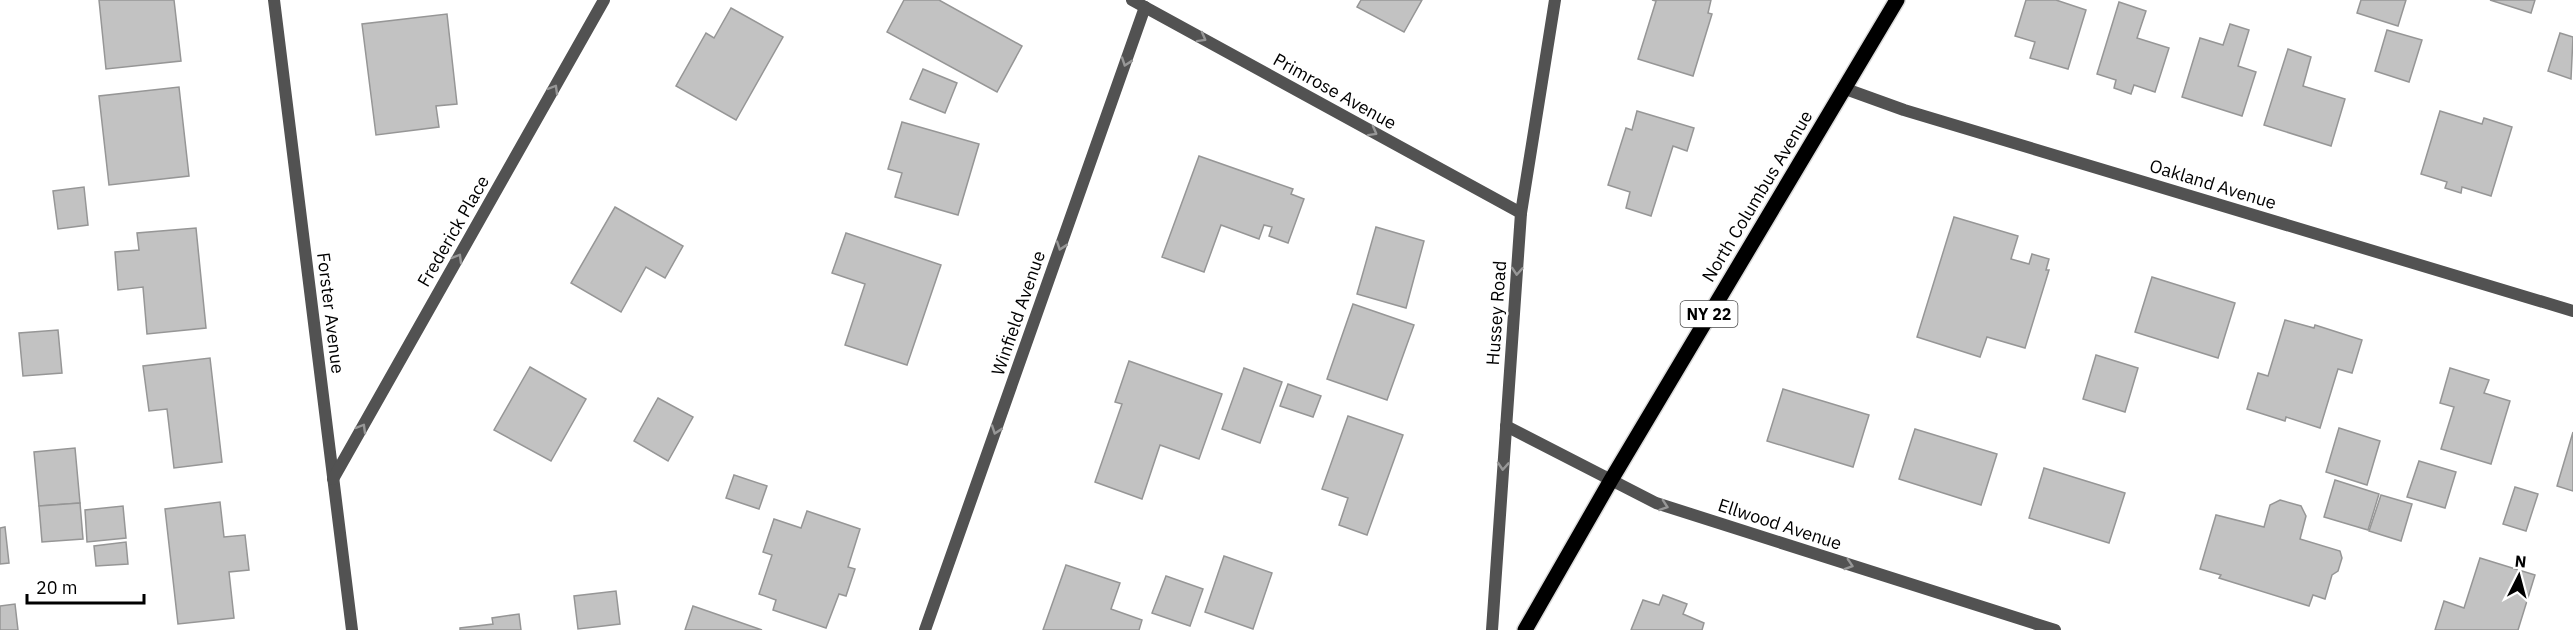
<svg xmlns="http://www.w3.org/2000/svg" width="2573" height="630" font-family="'IBM Plex Sans',sans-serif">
  <rect width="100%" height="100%" fill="#fff"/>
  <!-- building -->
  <g fill="#c2c2c2" stroke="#969696" stroke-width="1.5">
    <path d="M99 0H174L181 61 106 69Z"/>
    <path d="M904 0H939L1022 46 997 92 887 32Z"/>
    <path d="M1361 0H1422L1404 32 1357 7Z"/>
    <path d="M1652 0H1711L1708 13 1712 14 1693 76 1638 59 1656 1Z"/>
    <path d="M2026 0H2056L2086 10 2068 69 2030 58 2035 42 2015 36Z"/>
    <path d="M2361 0H2406L2398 26 2357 13Z"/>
    <path d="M2490 0H2535L2531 13Z"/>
    <path d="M2119 2 2146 11 2137 38 2169 48 2155 92 2134 85 2131 94 2114 88 2116 80 2097 74Z"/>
    <path d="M731 8 783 37 736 120 676 86 706 33 714 38Z"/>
    <path d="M447 14 457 104 436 106 439 127 376 135 362 24Z"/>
    <path d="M2230 24 2249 30 2238 66 2256 72 2242 116 2182 97 2200 38 2223 45Z"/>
    <path d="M2387 30 2422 40 2409 82 2375 71Z"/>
    <path d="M2560 33 2573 37 2571 79 2548 71Z"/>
    <path d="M2288 49 2311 57 2303 86 2345 99 2331 146 2264 125Z"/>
    <path d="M923 69 957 83 945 113 910 99Z"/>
    <path d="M179 87 189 176 109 185 99 96Z"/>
    <path d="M1637 111 1694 128 1687 151 1673 146 1651 216 1626 208 1630 192 1608 185 1626 128 1632 130Z"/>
    <path d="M2440 111 2482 124 2484 118 2512 127 2491 196 2462 187 2461 193 2445 188 2447 182 2421 174Z"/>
    <path d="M902 122 979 144 958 215 895 197 902 173 888 169Z"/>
    <path d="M1199 156 1293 189 1291 194 1304 199 1288 243 1269 236 1272 227 1264 225 1259 239 1221 225 1204 272 1162 257Z"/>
    <path d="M84 187 88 225 58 229 53 191Z"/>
    <path d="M615 207 683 246 665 278 646 267 621 312 571 283Z"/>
    <path d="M1954 217 2018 236 2011 259 2029 264 2032 254 2049 259 2046 270H2049L2025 348 1987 337 1980 357 1917 337Z"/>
    <path d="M1376 227 1424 241 1406 308 1357 294Z"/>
    <path d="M196 228 206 328 147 334 143 287 118 290 115 252 139 250 137 233Z"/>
    <path d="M846 233 941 265 907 365 845 345 865 284 832 273Z"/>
    <path d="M2152 277 2235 303 2218 358 2135 332Z"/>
    <path d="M1353 304 1414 325 1387 400 1327 379Z"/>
    <path d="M2285 320 2314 328 2315 325 2362 340 2352 373 2338 369 2320 428 2286 417 2285 421 2247 409 2258 373 2268 376Z"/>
    <path d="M58 330 62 373 23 376 19 333Z"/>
    <path d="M2096 355 2138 368 2125 412 2083 399Z"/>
    <path d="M210 358 222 462 174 468 167 409 149 411 143 366Z"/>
    <path d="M1129 361 1222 394 1199 459 1160 445 1142 499 1095 482 1122 404 1115 402Z"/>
    <path d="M530 367 586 399 551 461 494 430Z"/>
    <path d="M1244 368 1282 382 1260 443 1222 429Z"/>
    <path d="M2450 368 2489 380 2484 393 2510 401 2491 464 2441 449 2454 407 2440 403Z"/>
    <path d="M1288 384 1321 396 1313 417 1280 406Z"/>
    <path d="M1783 389 1869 415 1853 467 1767 441Z"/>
    <path d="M658 398 693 417 668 461 634 441Z"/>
    <path d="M1348 416 1403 435 1367 535 1339 525 1348 498 1322 489Z"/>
    <path d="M2339 428 2380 441 2367 485 2326 472Z"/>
    <path d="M1915 429 1997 454 1981 505 1899 479Z"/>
    <path d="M2573 432V491L2557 486Z"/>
    <path d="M75 448 80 503 39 506 34 452Z"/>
    <path d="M2419 461 2456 472 2445 508 2407 497Z"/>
    <path d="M2044 468 2125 493 2109 543 2029 518Z"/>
    <path d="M734 475 767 486 759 509 726 498Z"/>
    <path d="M2335 480 2379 494 2368 530 2324 517Z"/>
    <path d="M2515 487 2538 494 2526 531 2503 524Z"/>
    <path d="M2381 495 2412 504 2401 541 2369 531Z"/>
    <path d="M2280 500 2301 506 2306 516 2300 539 2340 551 2342 558 2338 571 2332 575 2325 599 2313 595 2309 606 2219 578 2221 575 2200 569 2216 515 2264 527 2270 505Z"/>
    <path d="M220 502 224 537 245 535 249 570 229 572 234 618 178 624 165 509Z"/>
    <path d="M80 503 83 539 42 542 39 506Z"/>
    <path d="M123 506 126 538 87 542 85 510Z"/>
    <path d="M807 511 860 529 848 567 855 569 846 596 839 594 826 628 773 610 776 600 759 594 772 555 763 552 774 519 801 528Z"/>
    <path d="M5 527 9 563 0 564V528Z"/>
    <path d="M126 542 128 564 96 566 94 546Z"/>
    <path d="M1224 556 1272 573 1253 629 1205 612Z"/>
    <path d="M2480 558 2535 575 2518 630H2435L2444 601 2464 608Z"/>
    <path d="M1066 565 1120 583 1111 609 1142 620 1139 630H1043Z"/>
    <path d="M1166 576 1203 589 1190 626 1152 613Z"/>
    <path d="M616 591 620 624 578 629 574 596Z"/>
    <path d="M1663 595 1687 604 1683 614 1704 623 1702 630H1631L1643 600 1659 605Z"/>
    <path d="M15 604 18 630H0V606Z"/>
    <path d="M693 606 762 630H685Z"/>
    <path d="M519 614 521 630H460V628L493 624 492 618Z"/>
  </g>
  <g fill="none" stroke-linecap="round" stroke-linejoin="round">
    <!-- primary casing -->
    <g stroke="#dbdbdb" stroke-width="18">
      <path id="primary" d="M1525 630 1611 480 1897 0"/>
    </g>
    <!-- minor -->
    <g stroke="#525252" stroke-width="12">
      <path d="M274 0 352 630"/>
      <path d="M1132 0 1521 213"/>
      <path d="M1843 88 1904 110 2573 311"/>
      <path d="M1506 426 1656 503 2055 630"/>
      <path d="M333 479 604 0"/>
      <path d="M925 630 1145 7"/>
      <path d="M1492 630 1521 213 1555 0"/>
    </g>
    <!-- primary -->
    <use href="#primary" stroke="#000" stroke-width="15"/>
  </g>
  <!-- one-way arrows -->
  <defs><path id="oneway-chevron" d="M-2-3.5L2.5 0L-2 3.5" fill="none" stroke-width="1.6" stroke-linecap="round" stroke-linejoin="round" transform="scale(1.5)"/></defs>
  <g stroke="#979797">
    <use href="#oneway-chevron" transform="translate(1202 38) rotate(29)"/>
    <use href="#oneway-chevron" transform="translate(1126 62) rotate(109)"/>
    <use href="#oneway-chevron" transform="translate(554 89) rotate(-60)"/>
    <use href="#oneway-chevron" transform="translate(1373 132) rotate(29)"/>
    <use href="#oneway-chevron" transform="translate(1061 246) rotate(109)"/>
    <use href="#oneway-chevron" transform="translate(458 258) rotate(-60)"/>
    <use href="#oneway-chevron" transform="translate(1517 271) rotate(94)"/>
    <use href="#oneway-chevron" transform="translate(362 428) rotate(-60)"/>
    <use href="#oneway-chevron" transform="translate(996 430) rotate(109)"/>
    <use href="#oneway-chevron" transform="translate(1503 466) rotate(94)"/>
    <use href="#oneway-chevron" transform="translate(1664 506) rotate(19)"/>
    <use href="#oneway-chevron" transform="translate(1849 565) rotate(18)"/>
  </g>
  <g text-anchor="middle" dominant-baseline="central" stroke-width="5" stroke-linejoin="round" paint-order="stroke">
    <!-- shield labels -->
    <rect fill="#fff" stroke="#4c4c4c" stroke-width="1.5" x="1680.5" y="301" width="57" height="26" rx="4.5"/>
    <g font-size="16" font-weight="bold" fill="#000">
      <text x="1709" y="314">NY 22</text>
    </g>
    <!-- street labels -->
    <g font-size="18" fill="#000" stroke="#fff">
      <text transform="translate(1335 91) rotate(29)">Primrose Avenue</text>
      <text transform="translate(2213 184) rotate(17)">Oakland Avenue</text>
      <text transform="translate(1757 196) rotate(-59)">North Columbus Avenue</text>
      <text transform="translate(453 231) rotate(-60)">Frederick Place</text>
      <text transform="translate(331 313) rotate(83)">Forster Avenue</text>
      <text transform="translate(1018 313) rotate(-71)">Winfield Avenue</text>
      <text transform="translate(1496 313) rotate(-86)">Hussey Road</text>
      <text transform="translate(1780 524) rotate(18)">Ellwood Avenue</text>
    </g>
  </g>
  <!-- north arrow -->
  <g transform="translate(2519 576) rotate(6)" stroke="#ffffff" stroke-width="4.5" paint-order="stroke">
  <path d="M0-4.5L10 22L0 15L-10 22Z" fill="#000000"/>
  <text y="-9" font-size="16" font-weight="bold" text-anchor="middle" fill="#000000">N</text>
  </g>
  <!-- scale -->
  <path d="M27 594v9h117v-9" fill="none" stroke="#000000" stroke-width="3"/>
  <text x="36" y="594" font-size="18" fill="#000000" stroke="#ffffff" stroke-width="4.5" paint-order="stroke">20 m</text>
</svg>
